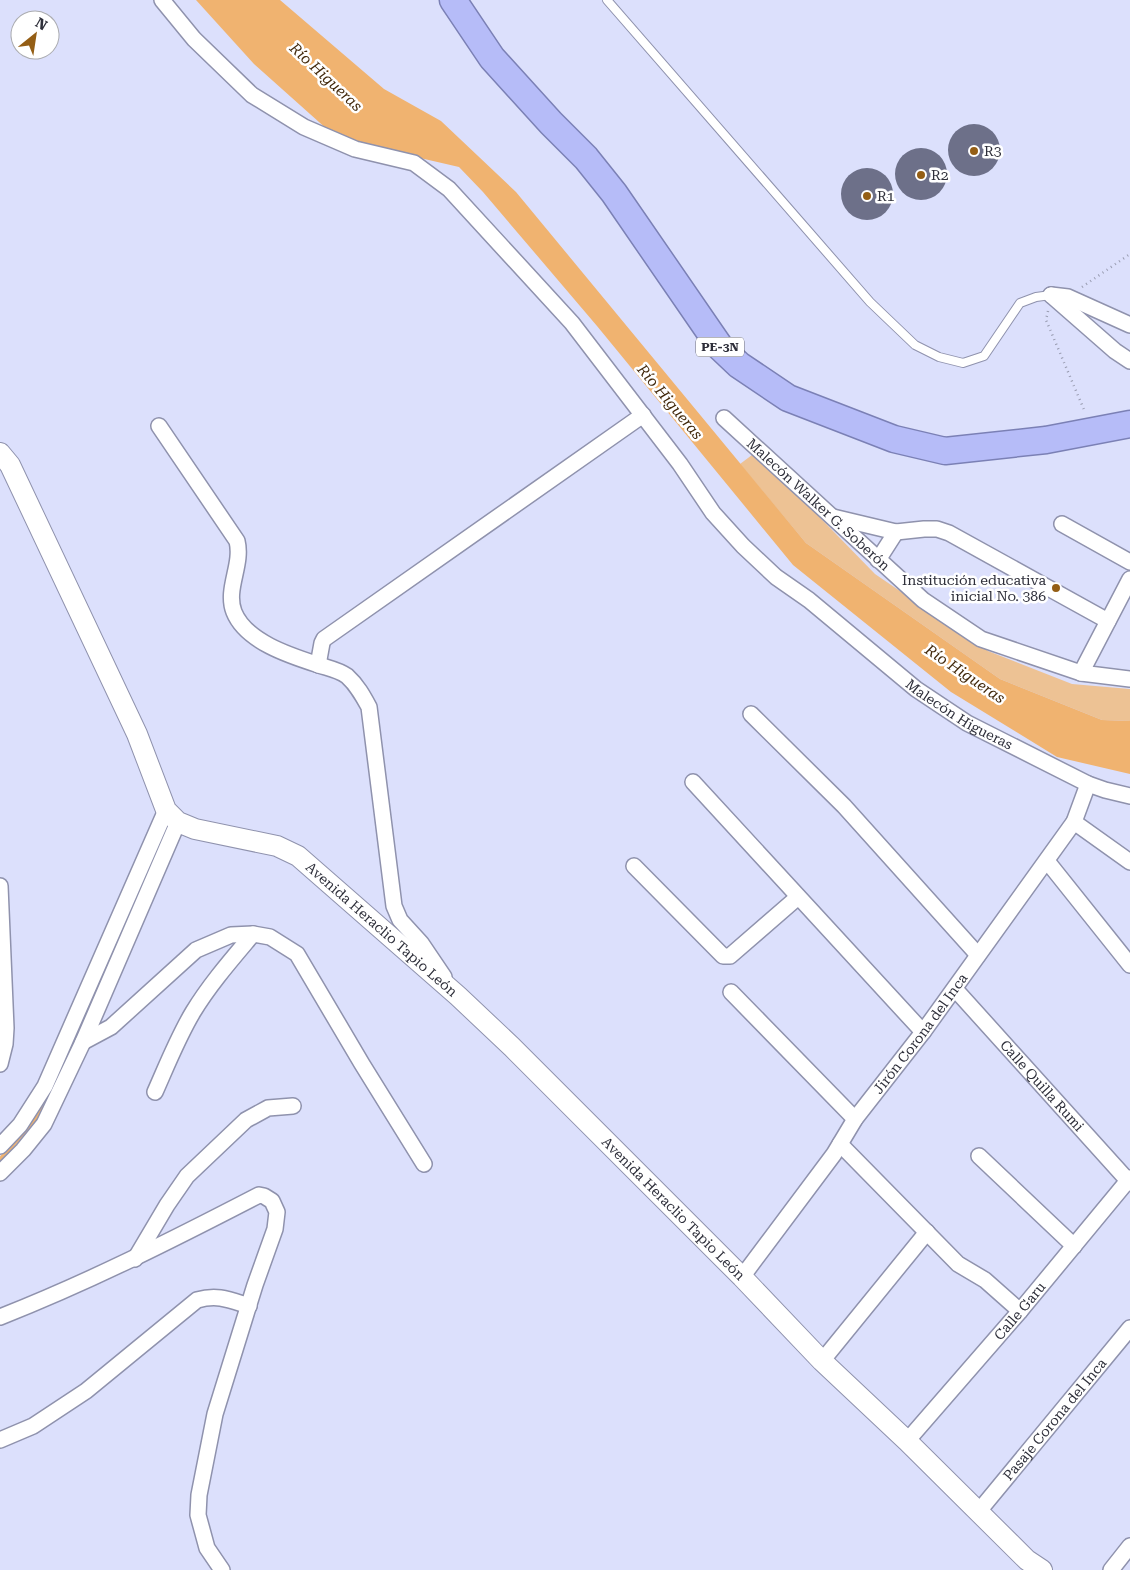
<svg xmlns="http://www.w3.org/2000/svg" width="1130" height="1570" font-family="'Roboto Serif',serif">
  <rect width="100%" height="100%" fill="#dce0fc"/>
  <!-- green -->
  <path fill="#edc294" d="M756 452 875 574 988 651 1072 684 1130 689V721L1102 720 1000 679 806 543 740 464Z"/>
  <!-- water -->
  <path fill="#f0b370" d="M196 0H280L384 89 441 121 516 192 806 543 1000 679 1102 720 1130 721V774L1057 757 951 692 793 565 597 326 483 192 459 167 338 139 254 64Z"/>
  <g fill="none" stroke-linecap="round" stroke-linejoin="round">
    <!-- stream -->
    <path stroke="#f0b370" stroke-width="4.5" d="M0 1160 46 1105"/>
  </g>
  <!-- building -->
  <g fill="#6d7089">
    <circle cx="974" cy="150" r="26"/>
    <circle cx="921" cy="174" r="26"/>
    <circle cx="867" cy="194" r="26"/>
  </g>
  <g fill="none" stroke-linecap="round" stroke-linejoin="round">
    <!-- service casing -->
    <g stroke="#8f92ad" stroke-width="10">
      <path id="service" d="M607 0 870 302 915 345 939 357 963 363 984 356 1020 303 1036 297 1051 295"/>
    </g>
    <!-- minor casing -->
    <g stroke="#8f92ad" stroke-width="18">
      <g id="minor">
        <path id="s1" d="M162 0 194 39 252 95 304 127 355 149 414 163 449 189 572 323 680 464 713 513 743 546 776 577 809 600 916 689 967 723 1088 784 1105 790 1130 796"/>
        <path d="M1051 295 1115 351 1130 361"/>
        <path d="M1051 295 1068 297 1130 325"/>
        <path id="s2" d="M724 418 923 600 981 639 1081 673 1130 679"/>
        <path d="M159 426 237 541C243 565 225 589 234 612 246 642 291 656 319 665 328 668 339 670 347 676 357 685 363 696 369 707L394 906 400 920 421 943 444 977"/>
        <path d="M833 517 896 532 924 529H937L949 533 1108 621"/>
        <path d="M1062 524 1130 562"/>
        <path d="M878 560 896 532"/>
        <path d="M318 665 322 643 324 639 643 415"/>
        <path d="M1081 673 1130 579"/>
        <path d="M751 714 844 806 978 955"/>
        <path d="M693 782 923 1032"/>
        <path d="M1074 822 1130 862"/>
        <path d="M1047 861 1130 965"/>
        <path d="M634 866 723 956H730L798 897"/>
        <path d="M0 886 6 1028 5 1044 0 1064"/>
        <path id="s3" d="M955 989 1130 1183"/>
        <path d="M731 992 855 1119"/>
        <path d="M83 1042 111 1027 196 950 231 935 253 934 270 937 297 954 362 1064 424 1164"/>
        <path d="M155 1092C167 1065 178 1037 193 1012 210 984 232 959 253 934"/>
        <path d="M840 1144 958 1264 985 1280 1020 1311"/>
        <path d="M0 1146 20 1125 45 1086 166 810"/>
        <path d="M979 1156 1074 1246"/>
        <path d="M0 1173 23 1150 44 1124 83 1042 178 822"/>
        <path d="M135 1259 167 1205 187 1176 246 1120 268 1108 293 1106"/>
        <path id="s4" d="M742 1277 834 1154 855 1119 923 1032 1074 822 1088 784"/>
        <path d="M0 1317C89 1282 174 1239 259 1195L264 1196 272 1201 277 1212 275 1229 255 1285 215 1414 199 1495 198 1515 207 1548 222 1570"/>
        <path d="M822 1361 927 1232"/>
        <path d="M0 1440 33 1426 86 1391 197 1300C218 1294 230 1300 249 1306"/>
        <path id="s5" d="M907 1441 1020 1311 1130 1178"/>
        <path id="s6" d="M979 1511 1130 1328"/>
        <path d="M1111 1570 1130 1546"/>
      </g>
    </g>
    <!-- tertiary casing -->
    <g stroke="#8f92ad" stroke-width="22">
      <g id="tertiary">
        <path id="s7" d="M0 453 10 465 137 734 166 810 178 822 195 829 277 846 298 856 458 996 512 1047 742 1277 822 1361 907 1441 1027 1560 1042 1570"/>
      </g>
    </g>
    <!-- trunk casing -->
    <g stroke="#7b80b5" stroke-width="29">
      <path id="trunk" d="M453 0 492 58 551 123 586 158 614 193 720 347 739 365 788 398 894 439 945 451 1046 440 1130 424"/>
    </g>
    <!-- path -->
    <g stroke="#999cb1" stroke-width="2.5" stroke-dasharray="1 4" stroke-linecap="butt">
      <path d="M1082 287 1130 254"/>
      <path d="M1048 311 1046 320 1085 412"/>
    </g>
    <!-- service -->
    <use href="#service" stroke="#fff" stroke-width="8"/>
    <!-- minor -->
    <use href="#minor" stroke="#fff" stroke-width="15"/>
    <!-- tertiary -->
    <use href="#tertiary" stroke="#fff" stroke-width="20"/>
    <!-- trunk -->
    <use href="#trunk" stroke="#b6bcf8" stroke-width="26"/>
  </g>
  <!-- markers -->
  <g fill="#945e15" stroke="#fff" stroke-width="2">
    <circle cx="974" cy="151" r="5"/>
    <circle cx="921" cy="175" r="5"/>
    <circle cx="867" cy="196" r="5"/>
    <circle cx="1056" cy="588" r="5"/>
  </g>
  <g text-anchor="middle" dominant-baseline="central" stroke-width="5" stroke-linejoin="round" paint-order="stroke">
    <!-- shield labels -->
    <rect fill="#fff" stroke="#6d6d75" stroke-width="1" x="696" y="337.5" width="48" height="19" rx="4"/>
    <g font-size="12" font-weight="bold" fill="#2e2f3a">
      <text x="720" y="347">PE-3N</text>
    </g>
    <!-- poi labels -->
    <g font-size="14" fill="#2e2f3a" stroke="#fff" text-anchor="start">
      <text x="984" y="151">R3</text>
      <text x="931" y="175">R2</text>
      <text x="877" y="196">R1</text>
      <text x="1046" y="580" text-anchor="end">Institución educativa<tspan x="1046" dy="16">inicial No. 386</tspan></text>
    </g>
    <!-- street labels -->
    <g font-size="14" fill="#2e2f3a" stroke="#fff">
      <text stroke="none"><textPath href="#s2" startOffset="128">Malecón Walker G. Soberón</textPath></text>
      <text stroke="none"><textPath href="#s1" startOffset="1090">Malecón Higueras</textPath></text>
      <text stroke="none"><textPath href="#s7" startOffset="648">Avenida Heraclio Tapio León</textPath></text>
      <text stroke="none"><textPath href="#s4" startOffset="302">Jirón Corona del Inca</textPath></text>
      <text stroke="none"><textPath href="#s3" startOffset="130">Calle Quilla Rumi</textPath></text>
      <text stroke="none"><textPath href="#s7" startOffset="1052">Avenida Heraclio Tapio León</textPath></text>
      <text stroke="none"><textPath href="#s5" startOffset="172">Calle Garu</textPath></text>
      <text stroke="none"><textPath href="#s6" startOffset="119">Pasaje Corona del Inca</textPath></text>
    </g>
    <!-- water labels -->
    <g font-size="15" font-style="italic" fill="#42290c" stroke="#fff">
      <text transform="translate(326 77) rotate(43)">Río Higueras</text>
      <text transform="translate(670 402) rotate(50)">Río Higueras</text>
      <text transform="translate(965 674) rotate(34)">Río Higueras</text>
    </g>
  </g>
  <!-- north arrow -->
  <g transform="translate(35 35) rotate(30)"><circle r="24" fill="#ffffff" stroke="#abacb0"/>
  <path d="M0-4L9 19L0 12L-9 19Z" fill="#945e15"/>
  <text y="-8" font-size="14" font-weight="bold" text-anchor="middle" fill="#2e2f3a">N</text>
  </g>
</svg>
